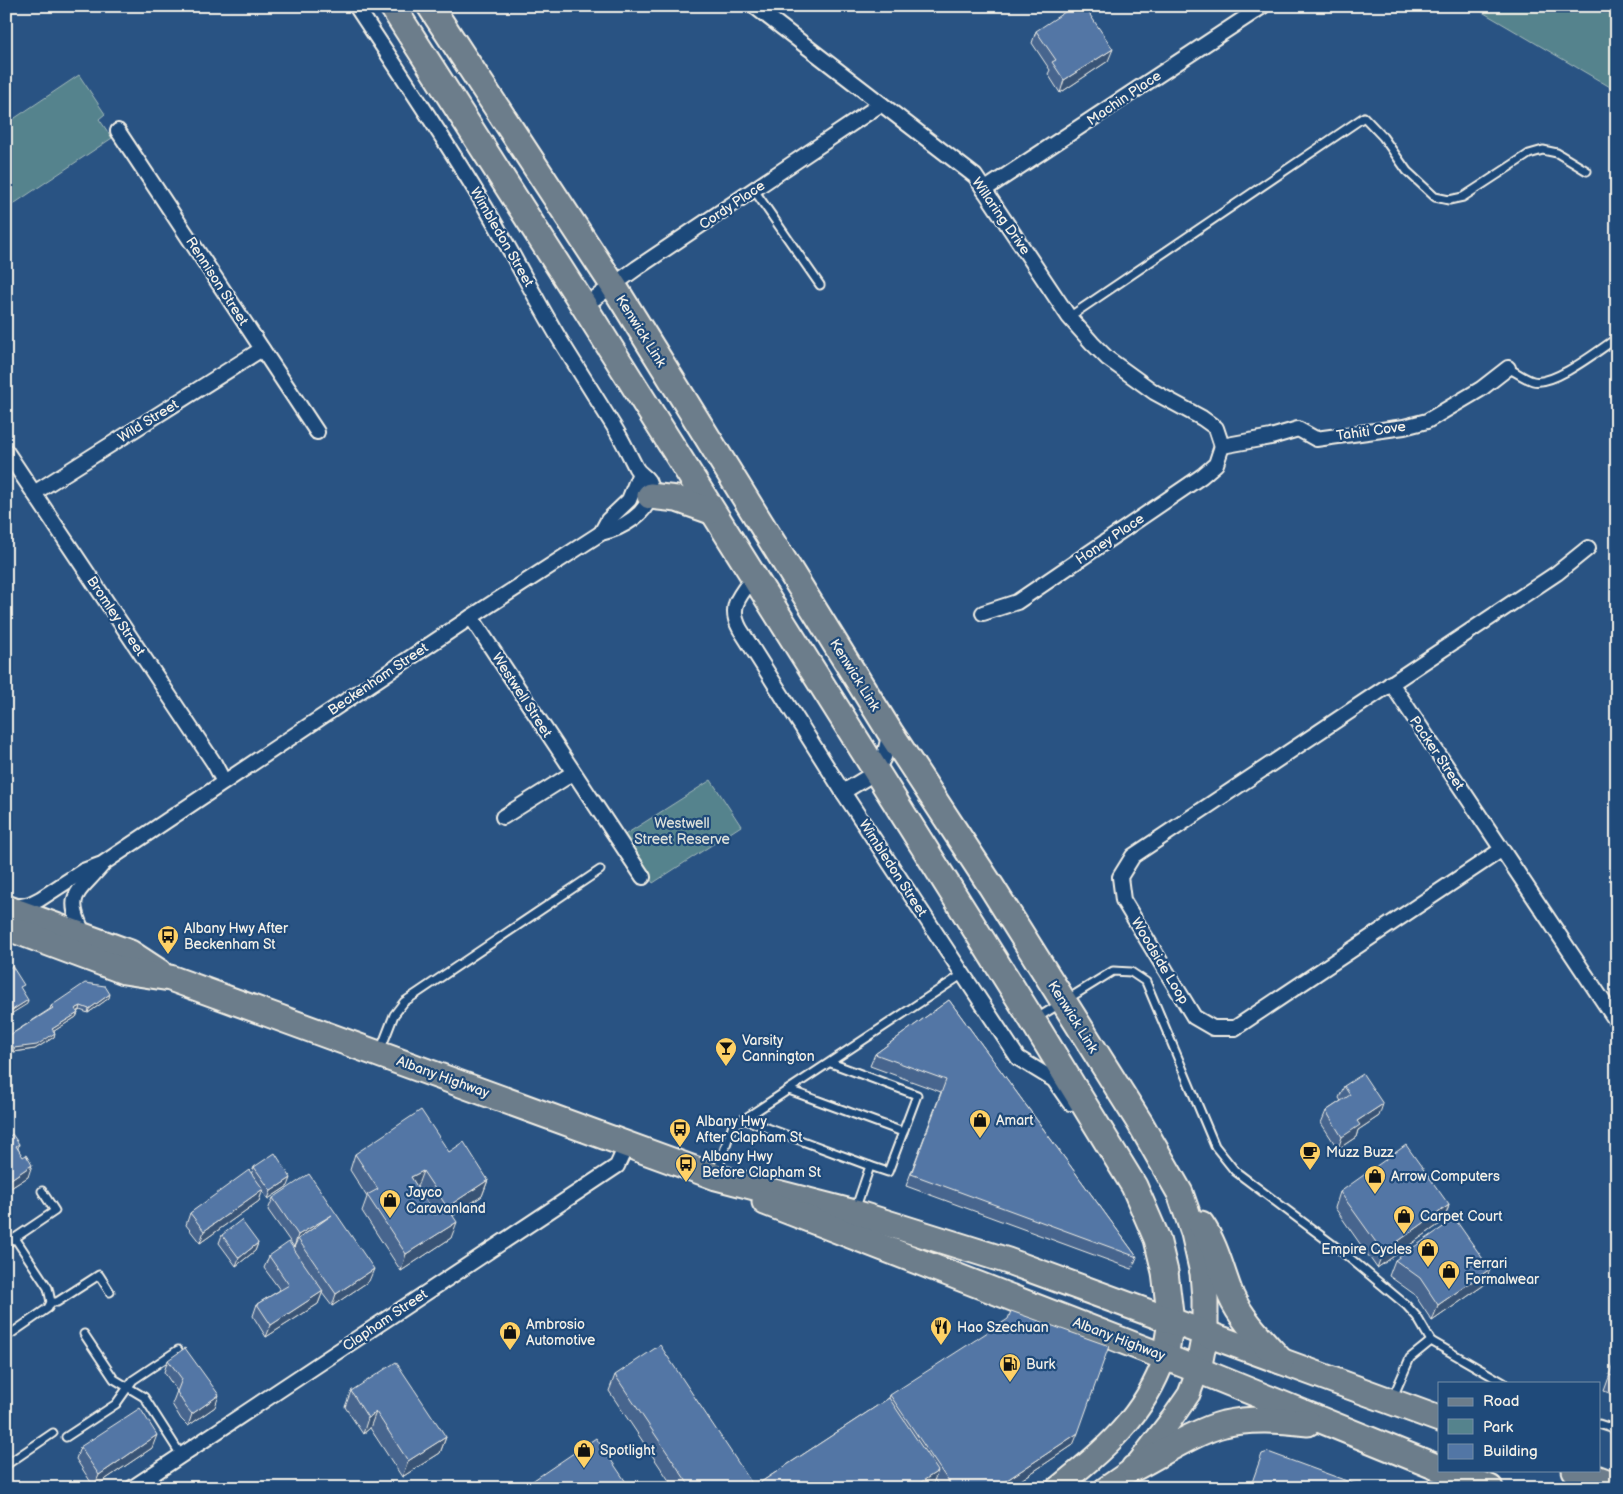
<svg xmlns="http://www.w3.org/2000/svg" width="1623" height="1494" font-family="'Balsamiq Sans',sans-serif">
  <rect width="100%" height="100%" fill="#295383"/>
  <filter id="ink" filterUnits="userSpaceOnUse"><feTurbulence type="fractalNoise" baseFrequency=".02" numOctaves="2"/><feDisplacementMap in="SourceGraphic" scale="10" xChannelSelector="R" yChannelSelector="G"/><feConvolveMatrix kernelMatrix="1 2 1 2 8 2 1 2 1" color-interpolation-filters="sRGB"/></filter>
  <g filter="url(#ink)">
    <!-- green -->
    <g fill="#55838d" stroke="#a4baba">
      <path d="M1472 6H1617V91Z"/>
      <path d="M79 75 105 114 99 119 112 138 6 209V124Z"/>
      <path d="M711 780 741 826 653 883 623 836Z"/>
    </g>
    <g fill="none" stroke-linecap="round" stroke-linejoin="round">
      <!-- lane casing -->
      <g stroke="#f4f1e8" stroke-width="11">
        <g id="lane">
          <path d="M754 190 820 285"/>
          <path d="M1069 317 1364 117 1383 137 1407 171 1435 197 1449 200 1463 197 1529 154 1543 150 1557 153 1587 171"/>
          <path d="M1508 368C1516 372 1525 379 1533 381 1554 386 1599 350 1617 338"/>
          <path d="M1037 1018 1113 971 1131 972 1146 982 1215 1146 1235 1171 1340 1250 1406 1305 1417 1317 1431 1341 1504 1383"/>
          <path d="M380 1051 394 1015 404 1002 600 870"/>
          <path d="M831 1063 917 1095 888 1172 870 1166"/>
          <path d="M789 1090 903 1132"/>
          <path d="M743 1119 870 1166 855 1210"/>
          <path d="M717 1172 732 1127 963 974"/>
          <path d="M6 1244 55 1211 42 1191"/>
          <path d="M51 1302H57L99 1275 110 1292"/>
          <path d="M84 1334 114 1379 144 1397 181 1455"/>
          <path d="M6 1337 48 1308 51 1302 48 1288 15 1238"/>
          <path d="M1393 1397 1410 1358 1431 1341"/>
          <path d="M1599 1424 1617 1430"/>
          <path d="M66 1437 116 1404 133 1380 178 1350"/>
          <path d="M6 1465 53 1433"/>
        </g>
      </g>
      <!-- street casing -->
      <g stroke="#f4f1e8" stroke-width="18">
        <g id="street">
          <path d="M754 6 975 176 1069 317 1092 343 1107 358 1154 392 1202 418 1216 428 1222 446"/>
          <path d="M118 131 317 432"/>
          <path d="M984 190 1263 6"/>
          <path d="M584 306 637 268 881 104"/>
          <path d="M1222 446 1271 437 1298 429 1316 439 1404 427 1427 421 1481 389 1508 368"/>
          <path d="M6 451 214 763 224 782"/>
          <path d="M34 493 262 349"/>
          <path d="M601 533 608 520 629 500 640 473"/>
          <path d="M753 578C739 596 728 607 740 629L843 792 1018 1058 1054 1080 1070 1103"/>
          <path d="M983 613 1017 602 1202 476 1216 464 1222 446"/>
          <path d="M471 617 643 877"/>
          <path d="M1391 683 1617 1022"/>
          <path d="M843 792 876 772 884 757 890 732"/>
          <path d="M503 817 573 773"/>
          <path d="M1501 850 1235 1028H1213L1194 1017 1123 900 1120 877 1133 856 1557 573 1588 548"/>
          <path d="M12 908 30 904 40 899 83 871 102 864 471 617 601 533C620 529 652 513 650 489 650 476 641 477 636 468 629 454 622 439 613 425 597 399 581 374 565 348 537 303 514 255 487 210 446 140 400 73 356 6"/>
          <path d="M85 937C64 894 76 896 102 865"/>
          <path d="M132 1488 617 1166 627 1144"/>
        </g>
      </g>
      <!-- primary casing -->
      <g stroke="#f4f1e8" stroke-width="25">
        <g id="primary">
          <path d="M1057 1488C1105 1449 1144 1417 1165 1357"/>
          <path d="M1105 1488 1134 1468 1171 1420 1189 1394 1198 1370"/>
        </g>
      </g>
      <!-- highway casing -->
      <g stroke="#f4f1e8" stroke-width="29">
        <g id="highway">
          <path d="M392 6 584 306 1033 1021 1134 1186 1157 1239 1165 1272 1171 1322 1165 1357"/>
          <path d="M430 6 613 285 890 732 991 886 1140 1123 1180 1193 1194 1233 1203 1273 1205 1299V1334L1198 1370"/>
          <path d="M650 496 677 499 711 511"/>
          <path d="M6 908 130 953 159 972"/>
          <path d="M6 927 124 971 170 978 716 1177 855 1213 1008 1261 1439 1419"/>
          <path d="M765 1202 1198 1370 1439 1468"/>
          <path d="M1201 1224C1216 1246 1221 1271 1231 1296 1241 1319 1264 1342 1281 1361"/>
          <path d="M1134 1468C1161 1454 1196 1431 1224 1424 1251 1418 1280 1420 1308 1423"/>
          <path d="M1445 1470 1490 1488"/>
          <path d="M1575 1470 1617 1486"/>
        </g>
      </g>
      <!-- lane -->
      <use href="#lane" stroke="#1f4a7a" stroke-width="7"/>
      <!-- street -->
      <use href="#street" stroke="#1f4a7a" stroke-width="14"/>
      <!-- primary -->
      <use href="#primary" stroke="#6c7d8b" stroke-width="21"/>
      <!-- highway -->
      <use href="#highway" stroke="#6c7d8b" stroke-width="25"/>
    </g>
    <!-- wall -->
    <g fill="#47658e" stroke="#f4f1e8">
      <path d="M1036 31 1108 61 1060 93 1048 74 1050 70 1032 43Z"/>
      <path d="M109 998 88 1013 80 1010 77 1012 78 1013 76 1017 54 1031V1037L35 1049 13 1052 10 1048 6 1059V1039L7 1037 50 1009 51 1006Z"/>
      <path d="M949 1000 1137 1257 1132 1269 906 1186 941 1092 870 1066 875 1054Z"/>
      <path d="M1344 1086 1379 1116 1358 1130 1356 1137 1338 1149 1321 1123 1326 1111 1341 1101 1339 1098Z"/>
      <path d="M6 1131 10 1136 19 1144 18 1148 28 1177 6 1191Z"/>
      <path d="M449 1152 488 1180 482 1196 453 1216 451 1238 401 1271 362 1211 367 1197 350 1170 355 1154Z"/>
      <path d="M254 1167 288 1186 268 1199 262 1191 259 1201 200 1243 186 1225 190 1213 251 1174Z"/>
      <path d="M1340 1192 1449 1205 1444 1221 1377 1268 1335 1208Z"/>
      <path d="M273 1198 369 1281 332 1306 322 1293 318 1304 266 1337 253 1316 257 1304 280 1290 264 1268 269 1256 294 1249 295 1247H294L268 1210Z"/>
      <path d="M222 1235 258 1243 255 1251 236 1266 219 1243Z"/>
      <path d="M1395 1260 1490 1269 1484 1285 1432 1321 1414 1294 1389 1276Z"/>
      <path d="M1617 1355V1396L1604 1391Z"/>
      <path d="M168 1360 215 1407 188 1426 181 1419 172 1404 177 1391 164 1372Z"/>
      <path d="M615 1375 755 1488H674L609 1391Z"/>
      <path d="M351 1391 446 1437 440 1453 402 1477 370 1428 363 1434 345 1407Z"/>
      <path d="M890 1395 1073 1445 1009 1488H940L934 1479 933 1483 926 1488H759L761 1482 889 1398Z"/>
      <path d="M80 1447 152 1448 94 1487 76 1459Z"/>
    </g>
    <!-- shaded-wall -->
    <g fill="#395374" stroke="#f4f1e8">
      <path d="M1113 49 1108 61 1060 93 1064 80Z"/>
      <path d="M110 994 109 998 88 1013 89 1009Z"/>
      <path d="M28 1000 27 1004 6 1017V1014Z"/>
      <path d="M81 1006 80 1010 74 1013 75 1009Z"/>
      <path d="M78 1013 76 1017 51 1033 52 1029Z"/>
      <path d="M55 1033 54 1037 35 1049 13 1052 14 1048Z"/>
      <path d="M10 1071 9 1075 6 1077V1073Z"/>
      <path d="M1383 1104 1379 1116 1358 1130 1356 1137 1338 1149 1342 1137 1357 1121Z"/>
      <path d="M32 1165 28 1177 6 1191 11 1179Z"/>
      <path d="M423 1171 417 1187 411 1177Z"/>
      <path d="M291 1178 288 1186 268 1199 271 1191Z"/>
      <path d="M488 1180 482 1196 441 1223 447 1207Z"/>
      <path d="M263 1189 259 1201 200 1243 204 1231Z"/>
      <path d="M1449 1205 1444 1221 1377 1268 1383 1252Z"/>
      <path d="M332 1215 298 1239 294 1247 298 1235Z"/>
      <path d="M457 1222 451 1238 401 1271 406 1254Z"/>
      <path d="M258 1243 255 1251 236 1266 239 1258Z"/>
      <path d="M374 1269 369 1281 332 1306 336 1294Z"/>
      <path d="M1490 1269 1484 1285 1432 1321 1438 1305Z"/>
      <path d="M323 1291 318 1304 266 1337 271 1325Z"/>
      <path d="M219 1395 215 1407 188 1426 192 1414Z"/>
      <path d="M376 1412 370 1428 363 1434 368 1418Z"/>
      <path d="M1078 1433 1073 1445 1009 1488H995Z"/>
      <path d="M157 1435 152 1448 94 1487 99 1475Z"/>
      <path d="M446 1437 440 1453 402 1477 408 1461Z"/>
      <path d="M938 1471 933 1483 926 1488H912Z"/>
    </g>
    <!-- building -->
    <g fill="#5276a5" stroke="#f4f1e8">
      <path d="M1074 6H1084L1113 49 1064 80 1052 62 1056 60 1036 31Z"/>
      <path d="M12 966 24 985 20 987 28 1000 6 1014V970Z"/>
      <path d="M85 983 105 986 110 994 89 1009 81 1006 75 1009 78 1013 52 1029 55 1033 37 1045 14 1048 7 1037 53 1008 51 1006Z"/>
      <path d="M949 1000 1137 1257 911 1174 946 1080 875 1054Z"/>
      <path d="M6 1041 10 1047 6 1059Z"/>
      <path d="M6 1064 10 1071 6 1073Z"/>
      <path d="M1363 1074 1383 1104 1357 1121 1360 1125 1342 1137 1326 1111 1350 1095 1344 1086Z"/>
      <path d="M421 1110 449 1152 464 1142 488 1180 447 1207 423 1171 411 1177 435 1215 447 1207 457 1222 406 1254 367 1195 378 1189 355 1154Z"/>
      <path d="M6 1131 10 1136 12 1134 19 1144 16 1146 23 1157 26 1155 32 1165 11 1179 6 1172Z"/>
      <path d="M1406 1145 1449 1205 1383 1252 1340 1192Z"/>
      <path d="M275 1153 291 1178 271 1191 254 1167Z"/>
      <path d="M249 1170 263 1189 204 1231 190 1213Z"/>
      <path d="M309 1174 374 1269 336 1294 298 1239 332 1215 298 1235 273 1198Z"/>
      <path d="M1455 1219 1490 1269 1438 1305 1420 1278 1395 1260Z"/>
      <path d="M241 1220 258 1243 239 1258 222 1235Z"/>
      <path d="M289 1242 323 1291 271 1325 257 1304 289 1285 269 1256Z"/>
      <path d="M1011 1311 1109 1346 1078 1433 995 1488H953L890 1395 1008 1319Z"/>
      <path d="M660 1345 755 1488H691L615 1375Z"/>
      <path d="M185 1348 219 1395 192 1414 186 1407 177 1392 182 1379 168 1360Z"/>
      <path d="M1617 1355V1377L1609 1375Z"/>
      <path d="M396 1362 446 1437 408 1461 376 1412 368 1418 351 1391Z"/>
      <path d="M889 1398 938 1471 912 1488H765L761 1482Z"/>
      <path d="M140 1408 157 1435 99 1475 80 1447Z"/>
      <path d="M596 1438 630 1488H522Z"/>
      <path d="M1268 1452 1366 1488H1250L1262 1454Z"/>
    </g>
  </g>
  <!-- icons -->
  <defs>
    <g id="bus-pin" transform="scale(1.125)"><path d="M0 17L-7.5 6A9.5 9.5 0 1 1 7.5 6Z" fill="#ffd166" stroke="#1f4a7a"/><path d="M-5-6H5V4H4V6H2V4H-2V6H-4V4H-5ZM-3.5-4V0h7V-4ZM-3.5 1.2v1.5H-2V1.2ZM2 1.2v1.5H3.5V1.2Z" fill="#111"/></g>
    <g id="bar-pin" transform="scale(1.125)"><path d="M0 17L-7.5 6A9.5 9.5 0 1 1 7.5 6Z" fill="#ffd166" stroke="#1f4a7a"/><path d="M-6-5H6L.8 .8V4.5H3.5V6h-7V4.5H-.8V.8Z" fill="#111"/></g>
    <g id="shop-pin" transform="scale(1.125)"><path d="M0 17L-7.5 6A9.5 9.5 0 1 1 7.5 6Z" fill="#ffd166" stroke="#1f4a7a"/><path d="M-5-2.5h2.3a2.7 3.5 0 0 1 5.4 0H5L5.5 6h-11ZM-1.5-2.5h3a1.5 2.3 0 0 0-3 0Z" fill="#111"/></g>
    <g id="cafe-pin" transform="scale(1.125)"><path d="M0 17L-7.5 6A9.5 9.5 0 1 1 7.5 6Z" fill="#ffd166" stroke="#1f4a7a"/><path d="M-5.5-4.5H6V0H3Q3 3.5 0 3.5H-2.5Q-5.5 3.5-5.5 0ZM3-3.2v2h1.7v-2ZM-6 4.5H4V6H-6Z" fill="#111"/></g>
    <g id="restaurant-pin" transform="scale(1.125)"><path d="M0 17L-7.5 6A9.5 9.5 0 1 1 7.5 6Z" fill="#ffd166" stroke="#1f4a7a"/><path d="M-5-6h1v4h1v-4h1v4h1v-4h1v5L-1.5 .5V6h-2V.5L-5-1ZM5-6V6H3V1.5H1.5Q1.5-4 5-6Z" fill="#111"/></g>
    <g id="fuel-pin" transform="scale(1.125)"><path d="M0 17L-7.5 6A9.5 9.5 0 1 1 7.5 6Z" fill="#ffd166" stroke="#1f4a7a"/><path d="M-5.5-6h7V0h2V4h1.3V-2.5L3-4.5l.8-.8L6-3V5H2.5V1h-1V6h-7ZM-4.2-4.7v3.2H.2V-4.7Z" fill="#111"/></g>
  </defs>
  <g fill-rule="evenodd">
    <use href="#bus-pin" x="168" y="936"/>
    <use href="#bar-pin" x="726" y="1048"/>
    <use href="#shop-pin" x="980" y="1120"/>
    <use href="#bus-pin" x="680" y="1129"/>
    <use href="#cafe-pin" x="1310" y="1152"/>
    <use href="#bus-pin" x="686" y="1164"/>
    <use href="#shop-pin" x="1375" y="1176"/>
    <use href="#shop-pin" x="390" y="1200"/>
    <use href="#shop-pin" x="1404" y="1216"/>
    <use href="#shop-pin" x="1428" y="1249"/>
    <use href="#shop-pin" x="1449" y="1271"/>
    <use href="#restaurant-pin" x="941" y="1327"/>
    <use href="#shop-pin" x="510" y="1332"/>
    <use href="#fuel-pin" x="1010" y="1364"/>
    <use href="#shop-pin" x="584" y="1450"/>
  </g>
  <g text-anchor="middle" dominant-baseline="central" stroke-width="4.5" stroke-linejoin="round" paint-order="stroke">
    <!-- street labels -->
    <g font-size="14" fill="#f4f1e8" stroke="#1f4a7a">
      <text transform="translate(1124 98) rotate(-34)">Machin Place</text>
      <text transform="translate(732 205) rotate(-34)">Cordy Place</text>
      <text transform="translate(1001 216) rotate(55)">Willaring Drive</text>
      <text transform="translate(502 237) rotate(60)">Wimbledon Street</text>
      <text transform="translate(217 281) rotate(57)">Rennison Street</text>
      <text transform="translate(641 331) rotate(58)">Kenwick Link</text>
      <text transform="translate(148 421) rotate(-32)">Wild Street</text>
      <text transform="translate(1371 431) rotate(-8)">Tahiti Cove</text>
      <text transform="translate(1110 539) rotate(-34)">Honey Place</text>
      <text transform="translate(116 616) rotate(56)">Bromley Street</text>
      <text transform="translate(855 675) rotate(58)">Kenwick Link</text>
      <text transform="translate(378 679) rotate(-34)">Beckenham Street</text>
      <text transform="translate(522 695) rotate(57)">Westwell Street</text>
      <text transform="translate(1437 753) rotate(56)">Packer Street</text>
      <text transform="translate(893 868) rotate(57)">Wimbledon Street</text>
      <text transform="translate(1160 961) rotate(59)">Woodside Loop</text>
      <text transform="translate(1073 1017) rotate(58)">Kenwick Link</text>
      <text transform="translate(443 1077) rotate(20)">Albany Highway</text>
      <text transform="translate(385 1320) rotate(-34)">Clapham Street</text>
      <text transform="translate(1119 1339) rotate(21)">Albany Highway</text>
    </g>
    <!-- park labels -->
    <g font-size="14" fill="#dce0da" stroke="#1f4a7a">
      <text x="682" y="823">Westwell<tspan x="682" dy="16">Street Reserve</tspan></text>
    </g>
    <!-- poi labels -->
    <g font-size="14" fill="#f4f1e8" stroke="#1f4a7a" text-anchor="start">
      <text x="184" y="928">Albany Hwy After<tspan x="184" dy="16">Beckenham St</tspan></text>
      <text x="742" y="1040">Varsity<tspan x="742" dy="16">Cannington</tspan></text>
      <text x="996" y="1120">Amart</text>
      <text x="696" y="1121">Albany Hwy<tspan x="696" dy="16">After Clapham St</tspan></text>
      <text x="1326" y="1152">Muzz Buzz</text>
      <text x="702" y="1156">Albany Hwy<tspan x="702" dy="16">Before Clapham St</tspan></text>
      <text x="1391" y="1176">Arrow Computers</text>
      <text x="406" y="1192">Jayco<tspan x="406" dy="16">Caravanland</tspan></text>
      <text x="1420" y="1216">Carpet Court</text>
      <text x="1412" y="1249" text-anchor="end">Empire Cycles</text>
      <text x="1465" y="1263">Ferrari<tspan x="1465" dy="16">Formalwear</tspan></text>
      <text x="526" y="1324">Ambrosio<tspan x="526" dy="16">Automotive</tspan></text>
      <text x="957" y="1327">Hao Szechuan</text>
      <text x="1026" y="1364">Burk</text>
      <text x="600" y="1450">Spotlight</text>
    </g>
  </g>
  <!-- margin -->
  <rect width="1623" height="1494" fill="none" stroke="#1f4a7a" stroke-width="25"/>
  <rect x="12" y="12" width="1598" height="1469" fill="none" stroke="#f4f1e8" stroke-width="2" filter="url(#ink)"/>
  <!-- legend -->
  <rect x="1438" y="1382" width="162" height="90" fill="#1f4a7a" stroke="#748da6"/>
  <rect x="1448" y="1398" width="25" height="8" fill="#6c7d8b" stroke="#748da6"/>
  <text x="1483" y="1406" font-size="15" fill="#f4f1e8">Road</text>
  <rect x="1448" y="1419" width="25" height="15" fill="#55838d" stroke="#748da6"/>
  <text x="1483" y="1432" font-size="15" fill="#f4f1e8">Park</text>
  <rect x="1448" y="1444" width="25" height="15" fill="#5276a5" stroke="#748da6"/>
  <text x="1483" y="1456" font-size="15" fill="#f4f1e8">Building</text>
</svg>
